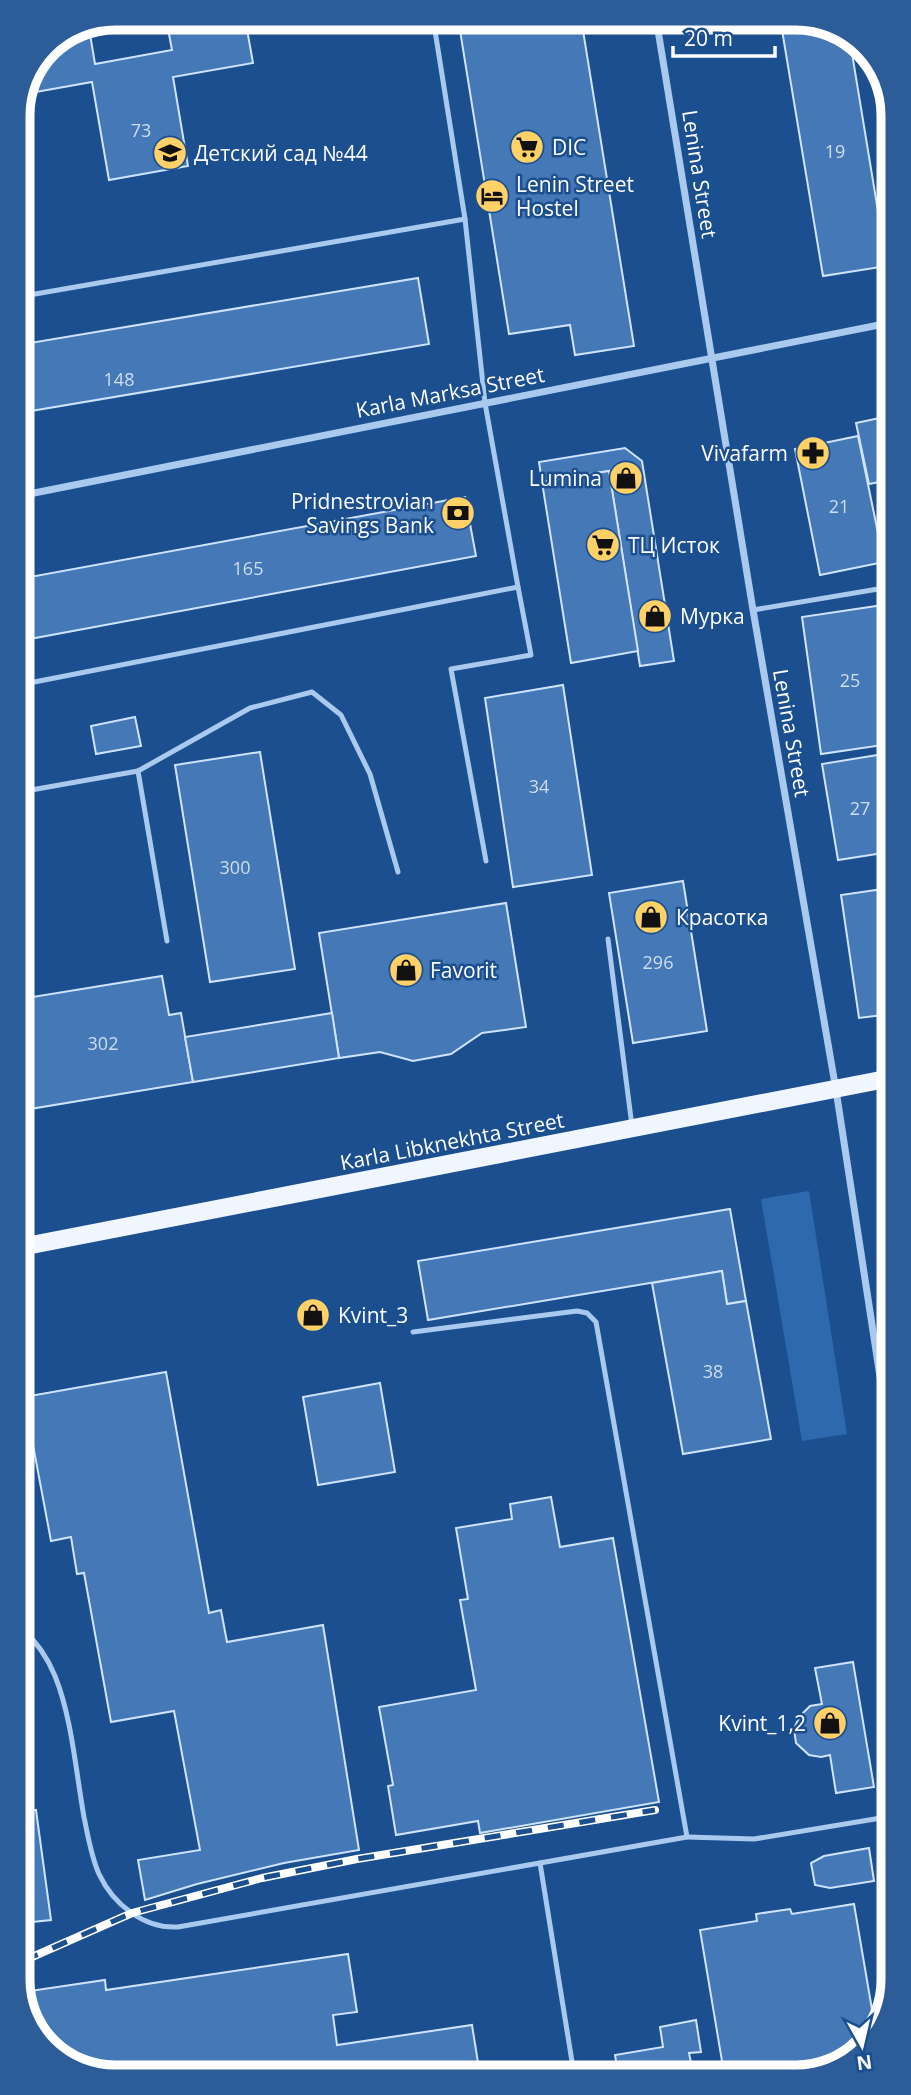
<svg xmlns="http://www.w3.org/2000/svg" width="911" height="2095" font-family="'Open Sans',sans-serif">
  <rect width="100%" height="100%" fill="#1b4f8f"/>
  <!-- green -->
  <path fill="#2e69ad" d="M809 1191 847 1434 802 1441 761 1199Z"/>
  <!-- building -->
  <g fill="#4478b7" stroke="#cfe3fa" stroke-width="2">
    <path d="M166 18H245L253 63 173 77 188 166 109 180 92 82 25 94 46 46 89 28 95 64 172 50Z"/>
    <path d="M458 18H581L634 346 575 355 570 325 509 334Z"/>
    <path d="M780 18H803L849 35 887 266 823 276Z"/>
    <path d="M418 278 429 344 19 413 18 345Z"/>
    <path d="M889 416V480L869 484 856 423Z"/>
    <path d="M858 436 884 562 820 575 795 449Z"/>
    <path d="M625 448 642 461 674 661 640 666 609 471 542 482 539 462Z"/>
    <path d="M609 471 638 651 571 663 542 482Z"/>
    <path d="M465 497 476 556 19 641V579Z"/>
    <path d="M890 604V744L821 754 802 617Z"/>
    <path d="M563 685 592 875 513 887 485 698Z"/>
    <path d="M135 717 141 746 96 754 91 726Z"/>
    <path d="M260 752 295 969 210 982 175 765Z"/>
    <path d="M890 753V852L838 860 822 764Z"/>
    <path d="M683 881 707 1031 633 1043 609 893Z"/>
    <path d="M890 888 891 1014 859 1018 841 895Z"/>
    <path d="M506 903 526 1027 482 1033 451 1054 413 1061 380 1052 339 1058 319 933Z"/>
    <path d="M162 976 169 1015 181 1013 193 1082 30 1109 20 1049V999Z"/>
    <path d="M332 1013 339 1058 193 1082 185 1037Z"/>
    <path d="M730 1209 746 1301 727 1304 722 1271 428 1320 418 1261Z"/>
    <path d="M722 1271 727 1304 746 1301 771 1439 683 1454 652 1283Z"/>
    <path d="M166 1372 209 1613 221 1610 227 1642 323 1625 359 1850 284 1863 197 1884 145 1900 138 1860 200 1850 174 1711 111 1722 84 1573 77 1574 71 1537 51 1541 24 1397Z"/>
    <path d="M380 1383 395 1472 318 1485 303 1397Z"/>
    <path d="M551 1497 560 1547 613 1538 659 1802 480 1833 478 1821 396 1835 388 1786 393 1785 379 1707 476 1690 460 1600 468 1599 456 1528 512 1519 510 1504Z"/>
    <path d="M853 1662 874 1787 836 1793 830 1755 821 1757 809 1755 796 1743 794 1729 799 1717 810 1706 822 1704 815 1668Z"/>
    <path d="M36 1810 51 1920 23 1923 22 1812Z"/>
    <path d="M869 1848 874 1881 830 1888 815 1885 811 1863 824 1856Z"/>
    <path d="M854 1904 876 2033 874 2039 846 2059 764 2073H724L700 1930 757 1921 756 1914 790 1909 792 1914Z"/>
    <path d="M348 1954 357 2012 333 2015 337 2045 472 2025 480 2075 108 2077 55 2057 23 2012V1992L105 1980 106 1990Z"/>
    <path d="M696 2020 701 2052 689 2053 693 2073 618 2074 615 2055 663 2047 660 2027Z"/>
  </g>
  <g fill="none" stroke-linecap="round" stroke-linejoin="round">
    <!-- lane -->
    <g stroke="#a9c9ee" stroke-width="5">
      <path d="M18 297 465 219"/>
      <path d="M753 610 890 587"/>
      <path d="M19 685 518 587 485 403 465 219 433 18"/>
      <path d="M138 771 250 708 312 692 341 715 370 774 398 872"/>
      <path d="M20 792 138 771 167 941"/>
      <path d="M486 861 451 669 531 655 518 587"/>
      <path d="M608 939 632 1126"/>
      <path d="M22 1629C36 1641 48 1659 55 1676 72 1718 76 1773 84 1817 88 1836 91 1856 99 1874 113 1904 144 1929 178 1927L687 1837 596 1322 587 1313 577 1311 413 1332"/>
      <path d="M687 1837 754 1839 893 1816"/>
      <path d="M540 1863 574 2074"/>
    </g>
    <!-- street -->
    <g stroke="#a9c9ee" stroke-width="7">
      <path d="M656 18 753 610 836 1090 892 1455"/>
      <path d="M19 496 889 323"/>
    </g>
    <!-- primary -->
    <path stroke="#f0f6ff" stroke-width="18" d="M21 1247 891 1078"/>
    <!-- rail casing -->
    <g stroke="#fff" stroke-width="8">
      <path id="rail" d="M23 1961 132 1913 262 1878 357 1859 655 1810"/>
    </g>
    <!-- rail -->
    <use href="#rail" stroke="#1b4f8f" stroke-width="5" stroke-dasharray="16" stroke-linecap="butt"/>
  </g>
  <!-- icons -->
  <defs>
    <g id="supermarket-disc" transform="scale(1.75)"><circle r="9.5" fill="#ffd166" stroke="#1b4f8f"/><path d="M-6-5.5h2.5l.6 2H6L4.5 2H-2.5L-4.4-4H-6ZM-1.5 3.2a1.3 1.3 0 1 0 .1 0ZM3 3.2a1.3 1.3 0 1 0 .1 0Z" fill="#111"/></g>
    <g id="school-disc" transform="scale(1.75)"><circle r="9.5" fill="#ffd166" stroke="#1b4f8f"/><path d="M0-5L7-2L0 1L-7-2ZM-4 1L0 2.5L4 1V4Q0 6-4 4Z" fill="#111"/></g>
    <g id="hotel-disc" transform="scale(1.75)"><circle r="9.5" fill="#ffd166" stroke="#1b4f8f"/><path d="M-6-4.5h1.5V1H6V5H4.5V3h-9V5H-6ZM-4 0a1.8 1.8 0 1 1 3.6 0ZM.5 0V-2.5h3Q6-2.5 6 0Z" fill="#111"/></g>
    <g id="pharmacy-disc" transform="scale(1.75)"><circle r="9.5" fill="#ffd166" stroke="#1b4f8f"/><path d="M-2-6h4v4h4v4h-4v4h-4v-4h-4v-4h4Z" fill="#111"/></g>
    <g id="shop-disc" transform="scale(1.75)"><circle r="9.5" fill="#ffd166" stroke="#1b4f8f"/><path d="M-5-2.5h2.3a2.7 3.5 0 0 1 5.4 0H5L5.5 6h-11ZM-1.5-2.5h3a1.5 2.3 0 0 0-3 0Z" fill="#111"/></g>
    <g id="bank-disc" transform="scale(1.75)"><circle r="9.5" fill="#ffd166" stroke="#1b4f8f"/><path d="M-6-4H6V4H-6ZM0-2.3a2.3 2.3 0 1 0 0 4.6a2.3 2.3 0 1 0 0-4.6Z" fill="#111"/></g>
  </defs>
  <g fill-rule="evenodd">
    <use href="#supermarket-disc" x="527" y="147"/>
    <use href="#school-disc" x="170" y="153"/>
    <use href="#hotel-disc" x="492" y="196"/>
    <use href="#pharmacy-disc" x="813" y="453"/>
    <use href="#shop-disc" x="626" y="478"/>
    <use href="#bank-disc" x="458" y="513"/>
    <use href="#supermarket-disc" x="603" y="545"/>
    <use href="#shop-disc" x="655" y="616"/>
    <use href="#shop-disc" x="651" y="917"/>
    <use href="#shop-disc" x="406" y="970"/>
    <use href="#shop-disc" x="313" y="1315"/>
    <use href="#shop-disc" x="830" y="1723"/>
  </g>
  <g text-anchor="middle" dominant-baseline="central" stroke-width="5" stroke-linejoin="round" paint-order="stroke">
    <!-- number labels -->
    <g font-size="18" fill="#d0dded">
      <text x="141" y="130">73</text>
      <text x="835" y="151">19</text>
      <text x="119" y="379">148</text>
      <text x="839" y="506">21</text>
      <text x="248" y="568">165</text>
      <text x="850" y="680">25</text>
      <text x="539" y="786">34</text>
      <text x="860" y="808">27</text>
      <text x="235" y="867">300</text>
      <text x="658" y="962">296</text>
      <text x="103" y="1043">302</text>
      <text x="713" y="1371">38</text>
    </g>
    <!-- poi labels -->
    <g font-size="21" fill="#fff" stroke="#1b4f8f" text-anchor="start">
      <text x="552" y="147">DIC</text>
      <text x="194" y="153">Детский сад №44</text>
      <text x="516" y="184">Lenin Street<tspan x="516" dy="24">Hostel</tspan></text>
      <text x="788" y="453" text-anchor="end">Vivafarm</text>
      <text x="602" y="478" text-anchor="end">Lumina</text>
      <text x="434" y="501" text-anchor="end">Pridnestrovian<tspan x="434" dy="24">Savings Bank</tspan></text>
      <text x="628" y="545">ТЦ Исток</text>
      <text x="680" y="616">Мурка</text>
      <text x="676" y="917">Красотка</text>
      <text x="430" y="970">Favorit</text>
      <text x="338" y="1315">Kvint_3</text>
      <text x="806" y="1723" text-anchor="end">Kvint_1,2</text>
    </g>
    <!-- street labels -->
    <g font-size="21" fill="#fff" stroke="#1b4f8f">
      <text transform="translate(700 174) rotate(81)">Lenina Street</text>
      <text transform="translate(450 392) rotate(-11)">Karla Marksa Street</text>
      <text transform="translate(792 733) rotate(80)">Lenina Street</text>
      <text transform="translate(452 1141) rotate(-11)">Karla Libknekhta Street</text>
    </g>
  </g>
  <!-- crop -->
  <path d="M0 0H911V2095H0ZM115 30H796A85 85 0 0 1 881 115V1980A85 85 0 0 1 796 2065H115A85 85 0 0 1 30 1980V115A85 85 0 0 1 115 30Z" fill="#2d5d98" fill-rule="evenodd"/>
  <path fill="none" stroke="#fff" stroke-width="9" d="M115 30H796A85 85 0 0 1 881 115V1980A85 85 0 0 1 796 2065H115A85 85 0 0 1 30 1980V115A85 85 0 0 1 115 30Z"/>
  <!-- north arrow -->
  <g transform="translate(862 2046) rotate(172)" stroke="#1b4f8f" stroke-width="5" paint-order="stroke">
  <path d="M0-5L12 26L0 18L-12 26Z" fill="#ffffff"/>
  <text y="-10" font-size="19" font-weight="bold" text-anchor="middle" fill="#ffffff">N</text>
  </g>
  <!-- scale -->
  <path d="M673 46v10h102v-10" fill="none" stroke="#ffffff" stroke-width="3.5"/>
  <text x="684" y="46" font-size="21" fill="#ffffff" stroke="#1b4f8f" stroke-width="5" paint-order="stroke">20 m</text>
</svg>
